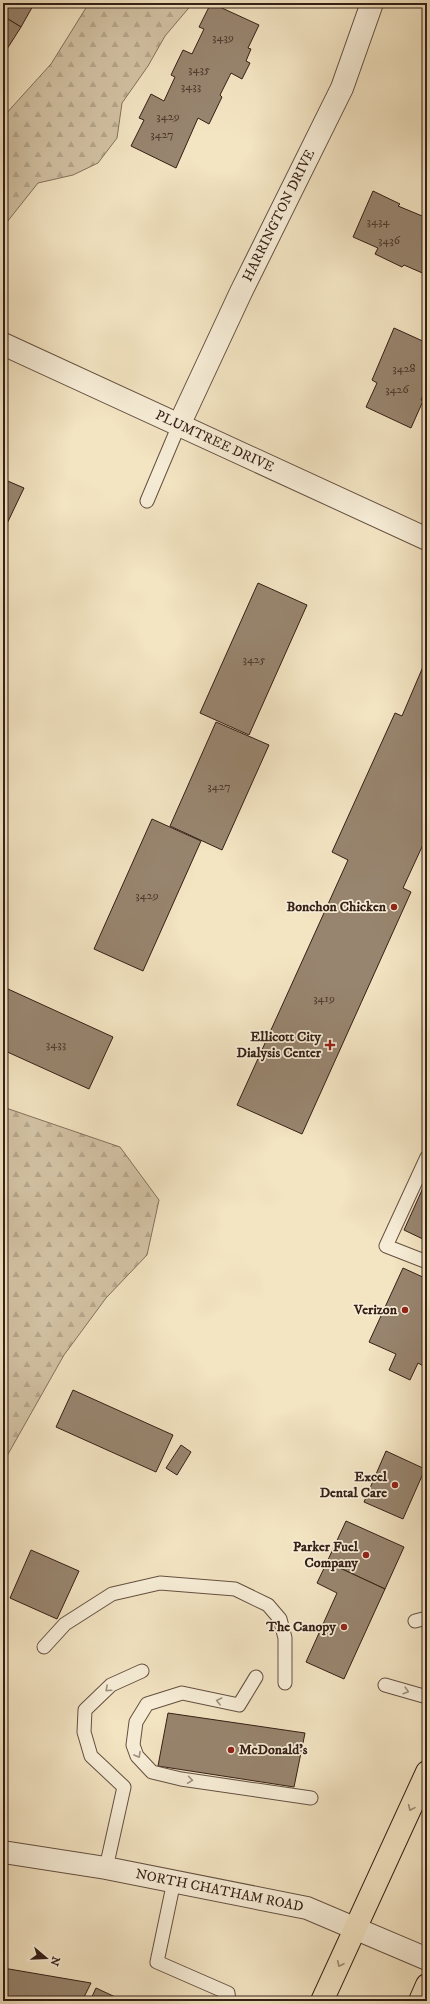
<svg xmlns="http://www.w3.org/2000/svg" width="430" height="2004" font-family="'IM FELL DW Pica',serif">
  <defs>
    <pattern id="forest-firs" width="22" height="20" patternUnits="userSpaceOnUse"><rect width="22" height="20" fill="#d3c3a5"/><path d="M5 1l3.5 6h-7zM16 11l3.5 6h-7z" fill="#b6a78d"/></pattern>
  </defs>
  <rect width="100%" height="100%" fill="#f3e4c2"/>
  <filter id="stains"><feTurbulence type="fractalNoise" baseFrequency=".005" numOctaves="4"/><feColorMatrix values="0 0 0 0 .2 0 0 0 0 .09 0 0 0 0 .02 0 0 0 .5 -.17"/></filter>
  <radialGradient id="worn" r=".72"><stop offset=".6" stop-color="#630" stop-opacity="0"/><stop offset="1" stop-color="#630" stop-opacity=".3"/></radialGradient>
  <!-- forest -->
  <g fill="url(#forest-firs)" stroke="#84715e">
    <path d="M89 3H193L165 36 148 66 122 103 117 138 98 163 73 175 38 183 7 222H3V117L51 64Z"/>
    <path d="M3 1107 120 1147 159 1200 147 1255 106 1298 64 1355 3 1463Z"/>
  </g>
  <!-- building -->
  <g fill="#98856f" stroke="#351f16">
    <path d="M3 3H32L34 4 21 27 3 16Z"/>
    <path d="M211 3 259 25 248 48 251 49 246 61 250 63 242 79 231 73 220 95 222 97 209 124 198 118 176 168 131 146 144 120 139 118 151 94 164 101 175 77 171 75 183 50 192 54 204 29 199 27Z"/>
    <path d="M3 16 21 27 7 49 3 46Z"/>
    <path d="M373 191 400 204 398 206 427 218V275L404 265 402 267 375 254 378 248 353 237Z"/>
    <path d="M394 328 427 343V386L421 400 423 401 411 428 366 407 377 383 372 380Z"/>
    <path d="M3 479 24 488 3 532Z"/>
    <path d="M258 583 307 605 249 735 200 713Z"/>
    <path d="M425 662 427 663V836L403 888 411 892 302 1134 237 1105 348 860 332 852 395 713 402 716Z"/>
    <path d="M216 722 269 745 222 850 170 826Z"/>
    <path d="M152 819 201 841 143 971 94 949Z"/>
    <path d="M8 989 113 1037 89 1089 3 1050V1001Z"/>
    <path d="M427 1179V1241L404 1230Z"/>
    <path d="M403 1268 427 1279V1368L418 1363 410 1380 389 1370 396 1354 369 1342Z"/>
    <path d="M73 1390 173 1435 156 1472 56 1427Z"/>
    <path d="M181 1445 191 1452 177 1475 166 1468Z"/>
    <path d="M386 1451 425 1469 403 1519 364 1502Z"/>
    <path d="M346 1521 404 1547 385 1589 327 1562Z"/>
    <path d="M31 1550 79 1571 57 1619 10 1598Z"/>
    <path d="M327 1562 385 1589 344 1679 306 1662 337 1593 317 1583Z"/>
    <path d="M168 1713 305 1733 294 1787 158 1766Z"/>
    <path d="M3 1968 91 1983 82 2001H3Z"/>
    <path d="M96 1988 124 2001H90Z"/>
  </g>
  <g fill="none" stroke-linecap="round" stroke-linejoin="round">
    <!-- service casing -->
    <g stroke="#645041" stroke-width="15">
      <g id="service">
        <path d="M147 501 179 425"/>
        <path d="M427 1157 386 1246 427 1262"/>
        <path d="M415 1621 427 1618"/>
        <path d="M44 1647 65 1624 112 1594 160 1583 235 1589 268 1605 280 1619 285 1638V1683"/>
        <path d="M256 1677 239 1705 182 1693 147 1704 136 1722 133 1745 137 1756 152 1772 181 1779 311 1798"/>
        <path d="M385 1685 427 1697"/>
        <path d="M106 1868 124 1787 91 1756 84 1732 85 1710 111 1685 142 1671"/>
        <path d="M174 1881 157 1962 228 1993 229 2001"/>
      </g>
    </g>
    <!-- minor casing -->
    <g stroke="#645041" stroke-width="24">
      <g id="minor">
        <path id="s1" d="M3 344 427 539"/>
        <path id="s2" d="M179 425 241 292 342 88 372 3"/>
        <path id="s3" d="M3 1852 106 1868 307 1908 427 1959"/>
      </g>
    </g>
    <!-- primary casing -->
    <g stroke="#351f16" stroke-width="24">
      <g id="primary">
        <path d="M322 2001 427 1772"/>
        <path d="M420 2001 427 1985"/>
      </g>
    </g>
    <!-- service -->
    <use href="#service" stroke="#f7edd7" stroke-width="13"/>
    <!-- minor -->
    <use href="#minor" stroke="#f7edd7" stroke-width="22"/>
    <!-- primary -->
    <use href="#primary" stroke="#f3e4c2" stroke-width="22"/>
  </g>
  <!-- one-way arrows -->
  <defs><path id="oneway-chevron" d="M-2-3.5L2.5 0L-2 3.5" fill="none" stroke-width="1.6" stroke-linecap="round" stroke-linejoin="round"/></defs>
  <g stroke="#a09080">
    <use href="#oneway-chevron" transform="translate(108 1689) rotate(138)"/>
    <use href="#oneway-chevron" transform="translate(406 1691) rotate(16)"/>
    <use href="#oneway-chevron" transform="translate(219 1701) rotate(-167)"/>
    <use href="#oneway-chevron" transform="translate(138 1755) rotate(61)"/>
    <use href="#oneway-chevron" transform="translate(190 1780) rotate(8)"/>
  </g>
  <g stroke="#9e8b75">
    <use href="#oneway-chevron" transform="translate(411 1808) rotate(114)"/>
    <use href="#oneway-chevron" transform="translate(340 1964) rotate(115)"/>
  </g>
  <!-- markers -->
  <g fill="#8f2418" stroke="#f7edd7" stroke-width="1.5">
    <circle cx="394" cy="907" r="4"/>
    <path d="M328 1039h4v4h4v4h-4v4h-4v-4h-4v-4h4z"/>
    <circle cx="405" cy="1310" r="4"/>
    <circle cx="395" cy="1485" r="4"/>
    <circle cx="366" cy="1555" r="4"/>
    <circle cx="344" cy="1627" r="4"/>
    <circle cx="231" cy="1750" r="4"/>
  </g>
  <g text-anchor="middle" dominant-baseline="central" stroke-width="3.5" stroke-linejoin="round" paint-order="stroke">
    <!-- number labels -->
    <g font-size="12" fill="#4e382c">
      <text x="223" y="37">3439</text>
      <text x="199" y="69">3435</text>
      <text x="191" y="86">3433</text>
      <text x="168" y="116">3429</text>
      <text x="162" y="134">3427</text>
      <text x="378" y="221">3434</text>
      <text x="389" y="240">3436</text>
      <text x="404" y="368">3428</text>
      <text x="397" y="389">3426</text>
      <text x="254" y="659">3425</text>
      <text x="219" y="786">3427</text>
      <text x="147" y="895">3429</text>
      <text x="324" y="998">3419</text>
      <text x="56" y="1044">3433</text>
    </g>
    <!-- street labels -->
    <g font-size="14" fill="#351f16" stroke="#f7edd7">
      <text stroke="none"><textPath href="#s2" startOffset="232">HARRINGTON DRIVE</textPath></text>
      <text stroke="none"><textPath href="#s1" startOffset="233">PLUMTREE DRIVE</textPath></text>
      <text stroke="none"><textPath href="#s3" startOffset="220">NORTH CHATHAM ROAD</textPath></text>
    </g>
    <!-- poi labels -->
    <g font-size="14" font-weight="bold" fill="#351f16" stroke="#f7edd7" text-anchor="end">
      <text x="386" y="907">Bonchon Chicken</text>
      <text x="321" y="1037">Ellicott City<tspan x="321" dy="16">Dialysis Center</tspan></text>
      <text x="397" y="1310">Verizon</text>
      <text x="387" y="1477">Excel<tspan x="387" dy="16">Dental Care</tspan></text>
      <text x="358" y="1547">Parker Fuel<tspan x="358" dy="16">Company</tspan></text>
      <text x="336" y="1627">The Canopy</text>
      <text x="239" y="1750" text-anchor="start">McDonald's</text>
    </g>
  </g>
  <!-- margin -->
  <rect width="430" height="2004" fill="none" stroke="#f3e4c2" stroke-width="16"/>
  <rect x="4" y="4" width="422" height="1996" fill="none" stroke="#351f16" stroke-width="2"/>
  <rect x="8" y="8" width="414" height="1988" fill="none" stroke="#351f16"/>
  <!-- north arrow -->
  <g transform="translate(46 1958) rotate(109)" stroke="#f7edd7" stroke-width="3" paint-order="stroke">
  <path d="M0-3L7 15L0 10L-7 15Z" fill="#351f16"/>
  <text y="-6" font-size="11" font-weight="bold" text-anchor="middle" fill="#351f16">N</text>
  </g>
  <rect width="100%" height="100%" filter="url(#stains)"/>
  <rect width="100%" height="100%" fill="url(#worn)"/>
</svg>
